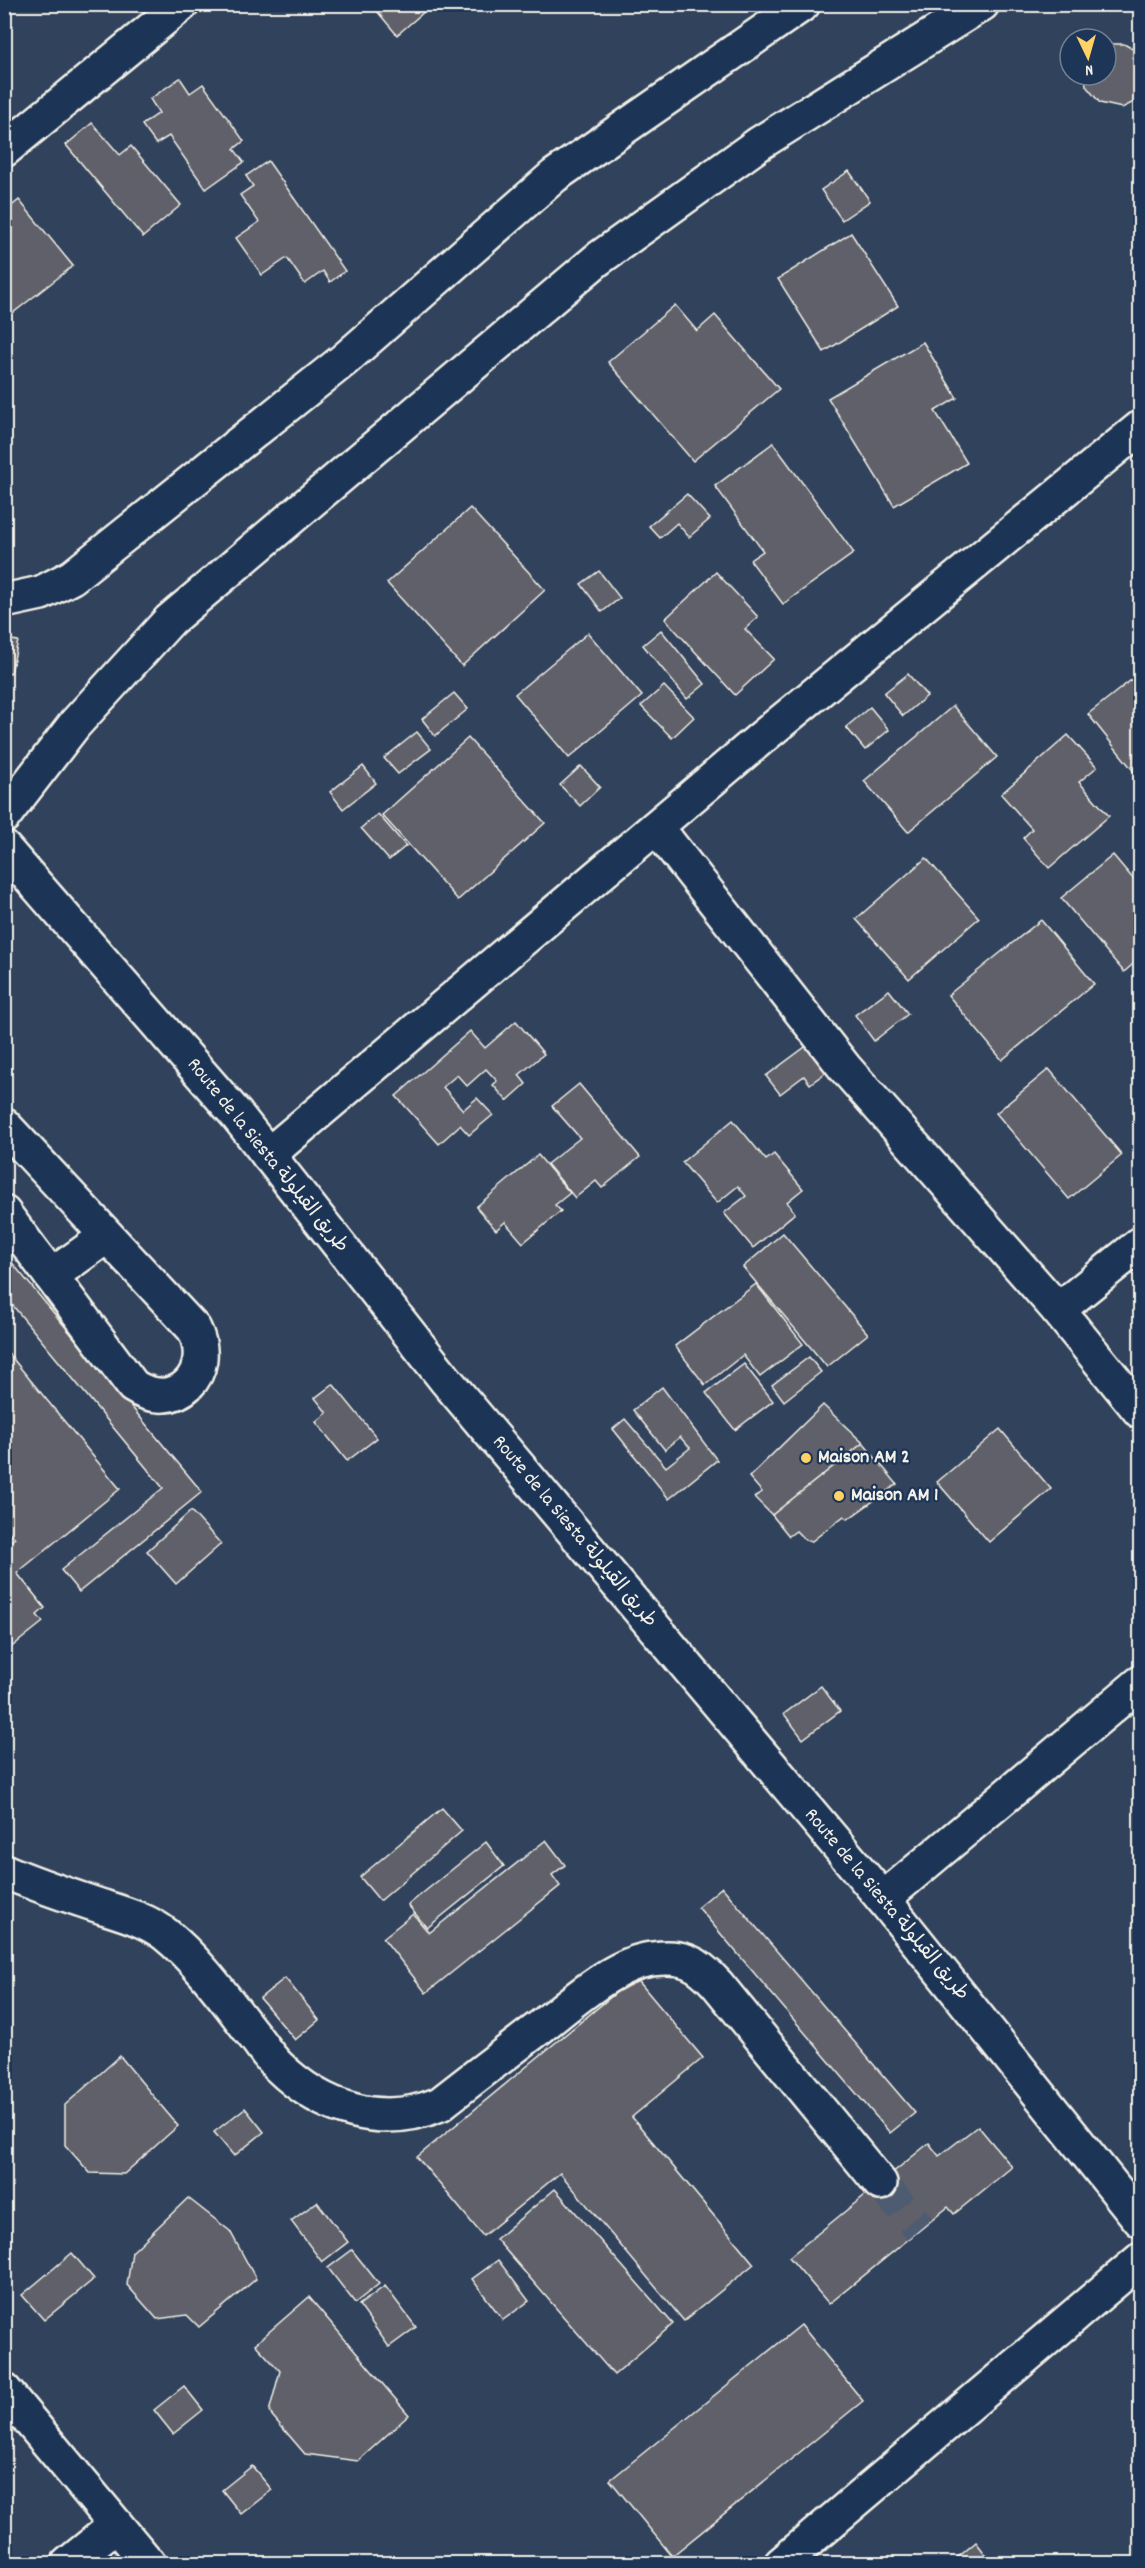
<svg xmlns="http://www.w3.org/2000/svg" width="1145" height="2568" font-family="Dekko,'Playpen Sans Arabic',sans-serif">
  <rect width="100%" height="100%" fill="#30425c"/>
  <filter id="ink" filterUnits="userSpaceOnUse"><feTurbulence type="fractalNoise" baseFrequency=".0167" numOctaves="2"/><feDisplacementMap in="SourceGraphic" scale="12" xChannelSelector="R" yChannelSelector="G"/><feConvolveMatrix kernelMatrix="1 2 1 2 8 2 1 2 1" color-interpolation-filters="sRGB"/></filter>
  <g filter="url(#ink)">
    <!-- building -->
    <g fill="#5e6169" stroke="#f4f1e8" stroke-width="1.5">
      <path d="M371 4H433L397 35Z"/>
      <path d="M1113 44H1124L1140 53V99L1122 108 1100 103 1086 86 1085 75H1106V46Z"/>
      <path d="M180 78 190 93 203 84 244 141 234 149 244 162 206 189 169 136 156 144 142 125 159 113 150 99Z"/>
      <path d="M92 123 120 155 131 146 181 205 143 237 66 145Z"/>
      <path d="M268 161 345 271 330 282 323 271 305 284 287 258 262 275 236 238 259 222 240 195 253 186 246 176Z"/>
      <path d="M849 171 870 201 842 220 821 190Z"/>
      <path d="M19 200 73 266 4 320V212Z"/>
      <path d="M851 233 898 306 824 352 778 279Z"/>
      <path d="M675 305 697 331 715 315 779 389 693 461 608 362Z"/>
      <path d="M923 342 957 398 935 411 967 463 894 506 828 398Z"/>
      <path d="M773 443 854 553 783 604 750 560 763 551 715 486Z"/>
      <path d="M687 494 710 519 689 537 677 523 660 538 649 526Z"/>
      <path d="M470 508 545 590 462 666 387 583Z"/>
      <path d="M599 571 620 598 602 612 581 584Z"/>
      <path d="M716 572 758 617 745 629 774 659 735 695 665 619Z"/>
      <path d="M661 630 705 684 687 699 643 645Z"/>
      <path d="M588 633 642 696 569 758 515 694Z"/>
      <path d="M4 639 18 641 11 673 4 672Z"/>
      <path d="M1140 673V779L1088 714Z"/>
      <path d="M908 674 927 696 903 716 884 693Z"/>
      <path d="M664 686 694 717 672 738 641 706Z"/>
      <path d="M454 693 468 709 435 736 422 719Z"/>
      <path d="M953 706 997 757 908 832 864 781Z"/>
      <path d="M870 707 889 730 865 750 846 727Z"/>
      <path d="M417 732 431 749 398 774 384 758Z"/>
      <path d="M1068 735 1097 767 1079 782 1109 816 1049 868 1023 838 1032 829 1001 794Z"/>
      <path d="M468 738 545 823 458 900 382 815Z"/>
      <path d="M363 766 376 783 343 809 330 792Z"/>
      <path d="M581 766 600 787 580 806 560 785Z"/>
      <path d="M378 814 406 846 389 860 361 828Z"/>
      <path d="M1113 855 1140 887V958L1124 972 1061 898Z"/>
      <path d="M926 858 979 918 909 979 856 919Z"/>
      <path d="M1041 920 1094 984 1002 1060 948 995Z"/>
      <path d="M889 990 908 1014 874 1041 855 1015Z"/>
      <path d="M516 1021 544 1054 519 1075 526 1084 507 1101 493 1085 497 1081 486 1069 467 1086 457 1075 443 1087 463 1110 477 1098 493 1115 469 1135 460 1125 439 1144 396 1096 470 1031 485 1048Z"/>
      <path d="M816 1039 836 1065 810 1084 804 1076 780 1094 766 1076Z"/>
      <path d="M1049 1069 1122 1155 1069 1199 996 1113Z"/>
      <path d="M579 1084 640 1157 602 1188 596 1181 575 1198 547 1164 580 1138 552 1106Z"/>
      <path d="M733 1120 766 1160 774 1154 803 1189 787 1202 795 1213 753 1248 724 1213 746 1196 738 1186 717 1203 682 1162Z"/>
      <path d="M538 1155 570 1193 555 1205 561 1211 523 1243 505 1222 496 1230 476 1207Z"/>
      <path d="M783 1233 868 1334 827 1367 743 1267Z"/>
      <path d="M4 1253 202 1492 79 1592 61 1570 163 1488 4 1295Z"/>
      <path d="M756 1284 803 1344 760 1377 743 1355 705 1385 675 1346Z"/>
      <path d="M4 1348 120 1489 17 1573 45 1608 37 1615 43 1622 4 1653V1546L15 1538 4 1526Z"/>
      <path d="M809 1357 821 1372 784 1401 772 1385Z"/>
      <path d="M744 1364 773 1401 735 1430 706 1393Z"/>
      <path d="M333 1384 377 1438 347 1461 316 1422 327 1413 315 1398Z"/>
      <path d="M662 1387 717 1460 669 1499 613 1429 625 1419 666 1467 690 1448 680 1437 665 1450 633 1410Z"/>
      <path d="M823 1405 863 1443 772 1515 754 1497 762 1492 749 1477Z"/>
      <path d="M1000 1429 1051 1489 989 1542 937 1482Z"/>
      <path d="M863 1443 897 1484 848 1519 844 1516 812 1541 805 1540 796 1531 789 1536 772 1515Z"/>
      <path d="M191 1511 221 1544 176 1584 147 1551Z"/>
      <path d="M821 1686 840 1711 803 1739 784 1714Z"/>
      <path d="M442 1808 462 1831 380 1901 360 1877Z"/>
      <path d="M546 1840 565 1865 552 1875 560 1886 426 1993 383 1938 413 1914 429 1933Z"/>
      <path d="M486 1842 504 1866 427 1928 408 1905Z"/>
      <path d="M722 1887 915 2113 890 2133 698 1907Z"/>
      <path d="M635 1977 703 2058 632 2117 754 2264 684 2321 560 2173 483 2236 417 2157Z"/>
      <path d="M285 1978 319 2020 295 2040 260 1998Z"/>
      <path d="M120 2056 178 2126 124 2174 90 2173 65 2145V2105Z"/>
      <path d="M245 2108 264 2132 234 2156 214 2132Z"/>
      <path d="M978 2126 1012 2167 954 2214 948 2207 829 2304 789 2257 929 2143 939 2156Z"/>
      <path d="M555 2189 673 2324 614 2375 496 2239Z"/>
      <path d="M188 2198 230 2231 256 2279 199 2327 187 2315 157 2319 127 2285 132 2252Z"/>
      <path d="M317 2202 348 2242 322 2262 291 2221Z"/>
      <path d="M352 2250 379 2284 355 2303 328 2268Z"/>
      <path d="M72 2253 94 2279 44 2320 22 2295Z"/>
      <path d="M498 2260 529 2301 503 2320 472 2279Z"/>
      <path d="M385 2286 416 2327 389 2347 359 2305Z"/>
      <path d="M309 2297 409 2415 358 2461 305 2454 269 2412 280 2371 255 2344Z"/>
      <path d="M801 2325 863 2401 672 2556 610 2480Z"/>
      <path d="M184 2386 203 2410 173 2434 154 2410Z"/>
      <path d="M252 2466 272 2490 241 2514 222 2490Z"/>
      <path d="M976 2542 993 2564H950Z"/>
    </g>
    <g fill="none" stroke-linecap="round" stroke-linejoin="round">
      <!-- minor-tunnel -->
      <path stroke="#4d5c71" stroke-width="33" stroke-dasharray="33 16" stroke-linecap="butt" d="M880 2183 920 2229"/>
      <!-- minor casing -->
      <g stroke="#f4f1e8" stroke-width="38">
        <g id="minor">
          <path d="M4 150 182 4"/>
          <path d="M4 601 41 593 72 577 344 360 554 176 803 4"/>
          <path d="M4 816 75 724 170 620 598 259 760 143 982 4"/>
          <path d="M657 828 845 1068 1058 1310 1140 1411"/>
          <path d="M4 848 236 1114 445 1379 883 1899 1140 2220"/>
          <path d="M4 1125 194 1329C216 1373 176 1414 133 1386L4 1213"/>
          <path d="M268 1155 760 739 1140 428"/>
          <path d="M51 1276 107 1236"/>
          <path d="M1058 1310 1140 1244"/>
          <path d="M4 1871C34 1884 64 1894 94 1904 118 1912 146 1919 165 1934 198 1960 229 2004 255 2037 262 2046 269 2057 278 2066 322 2109 381 2129 440 2104 473 2078 506 2053 539 2028 569 2005 614 1963 652 1959 683 1955 697 1962 717 1984L880 2183"/>
          <path d="M883 1899 1140 1683"/>
          <path d="M4 2390 149 2564"/>
          <path d="M68 2564 116 2525"/>
          <path d="M781 2564 1140 2260"/>
        </g>
      </g>
      <!-- minor -->
      <use href="#minor" stroke="#1d3557" stroke-width="33"/>
    </g>
  </g>
  <!-- markers -->
  <g fill="#ffd166" stroke="#1d3557" stroke-width="2">
    <circle cx="806" cy="1458" r="6"/>
    <circle cx="839" cy="1496" r="6"/>
  </g>
  <g text-anchor="middle" dominant-baseline="central" stroke-width="4.5" stroke-linejoin="round" paint-order="stroke">
    <!-- street labels -->
    <g font-size="20" fill="#f4f1e8" stroke="#1d3557">
      <text transform="translate(267 1156) rotate(51)">Route de la Siesta طريق القيلولة</text>
      <text transform="translate(574 1532) rotate(50)">Route de la Siesta طريق القيلولة</text>
      <text transform="translate(886 1905) rotate(50)">Route de la Siesta طريق القيلولة</text>
    </g>
    <!-- poi labels -->
    <g font-size="20" font-weight="bold" fill="#f4f1e8" stroke="#1d3557" text-anchor="start">
      <text x="818" y="1458">Maison AM 2</text>
      <text x="851" y="1496">Maison AM 1</text>
    </g>
  </g>
  <!-- margin -->
  <rect width="1145" height="2568" fill="none" stroke="#1d3557" stroke-width="24"/>
  <rect x="12" y="12" width="1121" height="2544" fill="none" stroke="#f4f1e8" stroke-width="2" filter="url(#ink)"/>
  <!-- north arrow -->
  <g transform="translate(1088 57) rotate(175)"><circle r="28" fill="#1d3557" stroke="#738091" stroke-width="1.5"/>
  <path d="M0-4.5L10 22L0 15L-10 22Z" fill="#ffd166"/>
  <text y="-9" font-size="16" font-weight="bold" text-anchor="middle" fill="#f4f1e8">N</text>
  </g>
</svg>
